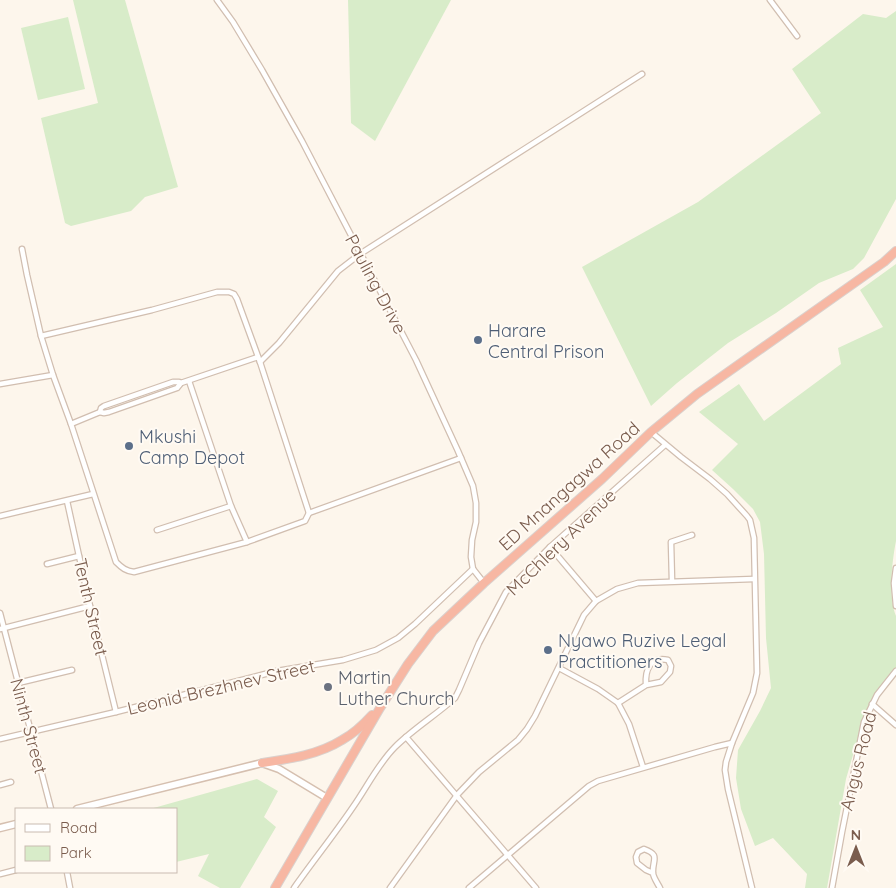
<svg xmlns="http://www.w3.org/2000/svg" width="896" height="888" font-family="Quicksand,sans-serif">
  <rect width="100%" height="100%" fill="#fdf6ec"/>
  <!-- green -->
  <g fill="#d8ecc9">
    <path d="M73 0H125L178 187 145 197 131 211 71 226 65 223 41 118 98 103Z"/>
    <path d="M348 0H451L375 141 351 123Z"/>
    <path d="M896 11V199L864 258 853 269 819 283 776 313 728 343 677 383 651 406 582 267 698 202 821 113 792 69 863 14 886 18Z"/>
    <path d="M68 17 85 89 38 100 21 28Z"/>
    <path d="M896 264V541C892 561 888 597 896 616V667L876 695 862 724 846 779 827 888H805L807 874 773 838 755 846 741 809 736 778 738 750 760 711 771 688 766 638 764 554 760 522 753 509 733 489 712 470 738 444 699 412 739 384 764 421 841 364 838 348 883 327 860 290Z"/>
    <path d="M257 779 278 791 264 817 276 827 240 888H220L198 876 209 854 176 862V809H150Z"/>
  </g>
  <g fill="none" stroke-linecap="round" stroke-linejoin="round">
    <!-- street casing -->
    <g stroke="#d1beb0" stroke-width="7">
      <g id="street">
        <path d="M217 0 233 22 262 70 302 141 416 360 458 451 473 486 476 503V522L472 540 471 557 473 569 484 583"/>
        <path d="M770 0 797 36"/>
        <path d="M22 249 27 275 41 336 53 375 71 424 116 562C122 568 126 571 134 572L247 542 305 521 309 513 461 458"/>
        <path d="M41 336 152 310 217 292H229L234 294 237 299 260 362 309 513"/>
        <path d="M260 362 279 343 338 271 360 254 642 74"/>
        <path d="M189 381 231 506 247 542"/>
        <path d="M0 384 53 375"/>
        <path d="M100 412 101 408 104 406 173 382H179L181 383"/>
        <path d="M71 424 100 412 104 413 109 412 177 388 181 383 258 357"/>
        <path d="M651 432 681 457 710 479 727 494 747 516 750 520 754 538 757 673 753 693 732 743 726 762 725 770 728 789 752 888"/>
        <path d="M67 501 90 606 116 712"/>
        <path d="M0 516 93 494"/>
        <path d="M157 530 231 506"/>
        <path d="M550 547 596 601"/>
        <path d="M47 564 79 556"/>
        <path d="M896 568 894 583 896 606"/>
        <path d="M672 581 671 542 692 535"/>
        <path d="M0 613 51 809"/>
        <path d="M0 629 90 606"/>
        <path d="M559 668 598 689 618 703 629 724 643 767"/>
        <path d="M18 683 72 670"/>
        <path d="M618 703 646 685 661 682 670 672 671 666 668 660C650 656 645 670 646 685"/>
        <path d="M872 704 896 725"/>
        <path d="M406 737 536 888"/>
        <path d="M0 739 116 712 277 671 343 660 376 650 398 638 415 624 473 569"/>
        <path d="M0 785 11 782"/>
        <path d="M67 872 70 888"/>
        <path d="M653 873 646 870 637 863 636 857 638 852 644 849C661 855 652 860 653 873 653 877 658 884 660 888"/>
        <path d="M0 874 16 870"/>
        <path d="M294 888C313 861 334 835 353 807 367 787 378 764 395 747 413 729 436 715 455 698L459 690 479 643 506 592 550 547 665 445"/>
        <path d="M390 888 457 795 479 772 518 740 527 729 535 716 584 615 596 601 617 589 638 583 754 579"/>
        <path d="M469 888 589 786 598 781 715 747 732 743"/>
        <path d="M832 888 842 832 864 722 877 695 896 671"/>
      </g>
    </g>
    <!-- secondary casing -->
    <g stroke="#d6c0b0" stroke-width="9">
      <g id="secondary">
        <path d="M77 809 262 763 279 769 327 798"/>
        <path d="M0 828 16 824"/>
      </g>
    </g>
    <!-- highway casing -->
    <g stroke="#dad1cd" stroke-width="10">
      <g id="highway">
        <path d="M262 763C289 759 318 755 342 740 353 734 363 725 372 715"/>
        <path d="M275 888 380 708 408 664 433 631 484 583 602 479 651 432 697 394 884 262 896 251"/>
      </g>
    </g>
    <!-- street -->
    <use href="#street" stroke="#fff" stroke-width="4.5"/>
    <!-- secondary -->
    <use href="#secondary" stroke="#fff" stroke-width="6"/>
    <!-- highway -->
    <use href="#highway" stroke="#f7b7a3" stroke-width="8"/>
  </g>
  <!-- markers -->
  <g fill="#5c6f8a" stroke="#fffaf3" stroke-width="2">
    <circle cx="478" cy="340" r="5"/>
    <circle cx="129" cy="446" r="5"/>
    <circle cx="548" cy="650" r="5"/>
  </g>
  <circle fill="#6b7280" stroke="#fffaf3" stroke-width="2" cx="328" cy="687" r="5"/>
  <g text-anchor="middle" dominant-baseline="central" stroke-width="4" stroke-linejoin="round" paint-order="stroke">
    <!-- street labels -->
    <g font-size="18" fill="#7a5c4d" stroke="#fffaf3">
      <text transform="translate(376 284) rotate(62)">Pauling Drive</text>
      <text transform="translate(569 486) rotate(-42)">ED Mnangagwa Road</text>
      <text transform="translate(561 542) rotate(-44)">McChlery Avenue</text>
      <text transform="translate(91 607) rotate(77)">Tenth Street</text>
      <text transform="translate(221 687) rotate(-13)">Leonid Brezhnev Street</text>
      <text transform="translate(29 726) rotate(75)">Ninth Street</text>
      <text transform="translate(858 761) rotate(-76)">Angus Road</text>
    </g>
    <!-- service labels -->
    <g font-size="18" fill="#4e5e75" stroke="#fffaf3" text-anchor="start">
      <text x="488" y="330">Harare<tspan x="488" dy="21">Central Prison</tspan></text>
      <text x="139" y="436">Mkushi<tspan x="139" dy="21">Camp Depot</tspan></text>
      <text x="558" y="640">Nyawo Ruzive Legal<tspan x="558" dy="21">Practitioners</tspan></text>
    </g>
    <!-- worship labels -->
    <g font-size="18" fill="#5b616d" stroke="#fffaf3" text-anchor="start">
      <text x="338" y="677">Martin<tspan x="338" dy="21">Luther Church</tspan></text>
    </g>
  </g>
  <!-- legend -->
  <rect x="15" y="808" width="162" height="65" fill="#fffaf3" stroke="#cabbb1"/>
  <rect x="25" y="824" width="25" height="8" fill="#ffffff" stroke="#cabbb1"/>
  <text x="60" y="833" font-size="15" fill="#7a5c4d">Road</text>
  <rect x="25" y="846" width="25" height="15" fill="#d8ecc9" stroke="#cabbb1"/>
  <text x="60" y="858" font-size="15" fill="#7a5c4d">Park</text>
  <!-- north arrow -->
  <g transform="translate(856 848)" stroke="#fffaf3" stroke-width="4" paint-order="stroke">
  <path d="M0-4L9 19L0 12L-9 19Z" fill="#7a5c4d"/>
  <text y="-8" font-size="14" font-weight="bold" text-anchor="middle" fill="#7a5c4d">N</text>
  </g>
</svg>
